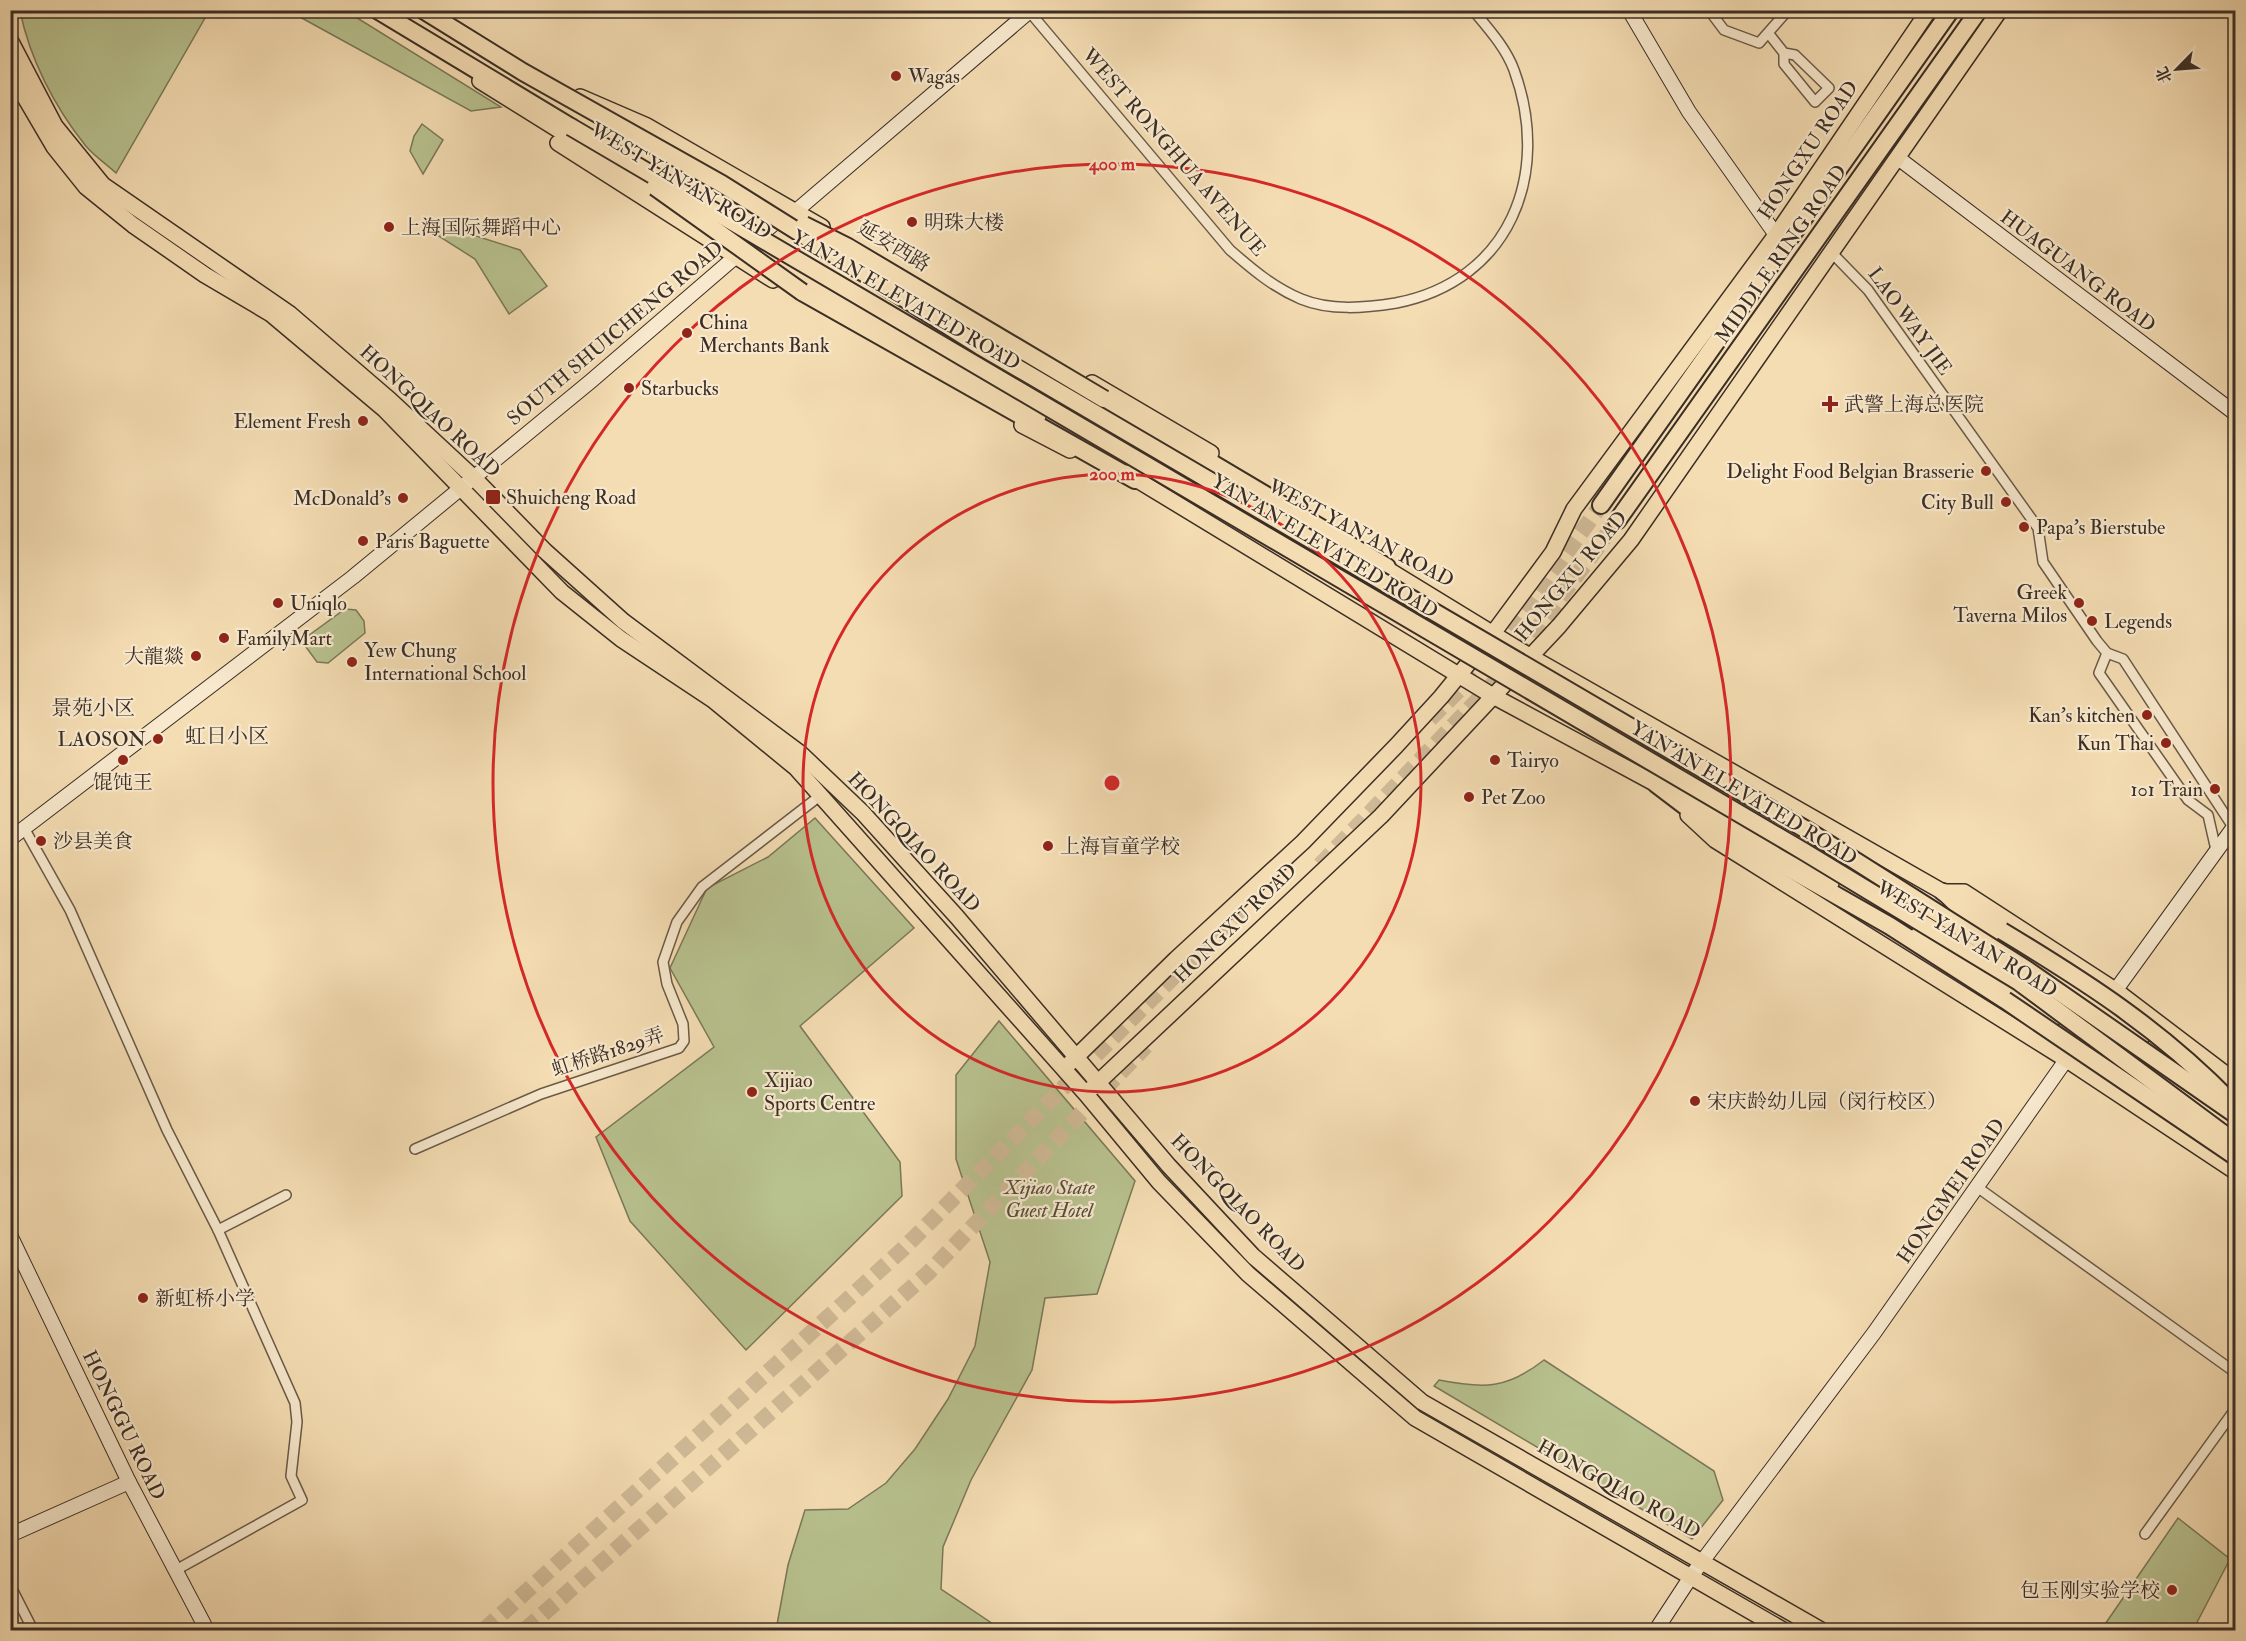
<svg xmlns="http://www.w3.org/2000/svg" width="2246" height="1641" font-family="'IM FELL Double Pica','Noto Serif SC',serif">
  <rect width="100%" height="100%" fill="#f5ddb3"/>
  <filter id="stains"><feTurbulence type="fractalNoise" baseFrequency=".00333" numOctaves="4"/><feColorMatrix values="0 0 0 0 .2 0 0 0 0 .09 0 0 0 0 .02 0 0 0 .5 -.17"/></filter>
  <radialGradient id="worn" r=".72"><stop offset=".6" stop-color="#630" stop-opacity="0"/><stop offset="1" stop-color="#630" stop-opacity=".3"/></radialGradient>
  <!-- green -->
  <g fill="#b8c28f" stroke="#7a785a" stroke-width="1.5">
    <path d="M20 11V10L209 11 116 173C106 164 93 155 85 145 54 106 30 59 20 11Z"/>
    <path d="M289 11H346L501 107 471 111Z"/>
    <path d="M422 124 443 140 423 174 410 151 414 136Z"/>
    <path d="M432 222 520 250 547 286 509 314 475 259 429 230Z"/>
    <path d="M345 609 356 610 364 621 365 633 328 663 317 662 306 647 308 636Z"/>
    <path d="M815 818 914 928 800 1026 900 1162 902 1196 746 1350 630 1221 596 1137 714 1047 670 968 707 888 768 857Z"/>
    <path d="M999 1021 1135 1181 1097 1294 1045 1298 1032 1370 971 1480 943 1547 941 1589 1002 1630H776L788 1565 805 1510 848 1509 886 1483 915 1449 948 1399 975 1346 990 1262 956 1159V1075Z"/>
    <path d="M1544 1360 1714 1471 1723 1500 1692 1539 1434 1386 1439 1380C1484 1389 1507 1389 1544 1360Z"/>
    <path d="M2178 1518 2230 1559 2193 1630H2101Z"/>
  </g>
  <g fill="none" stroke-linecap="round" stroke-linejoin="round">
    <!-- highway-tunnel -->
    <g stroke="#d0ba97" stroke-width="16" stroke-dasharray="16 8" stroke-linecap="butt">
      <path d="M1430 719 1487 662 1601 505"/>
      <path d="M1320 865 1508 668 1617 521"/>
      <path d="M484 1630 903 1249 1251 899"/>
      <path d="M525 1630 928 1273 1146 1046"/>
    </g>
    <!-- street casing -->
    <g stroke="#6a5a48" stroke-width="12">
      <g id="street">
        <path d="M1028 10 1230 250C1253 270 1273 287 1301 299 1330 311 1365 308 1396 303 1510 281 1552 174 1514 70 1506 48 1488 28 1473 10"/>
        <path d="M1709 10 1724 30 1759 43 1788 10"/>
        <path d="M1769 34 1784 53V64L1815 102 1829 88 1795 55 1784 53"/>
        <path d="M1832 253 1868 290 2038 528 2043 562 2097 641 2107 653 2123 659 2233 827"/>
        <path d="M2107 653 2099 673 2188 800 2208 815 2216 850"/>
        <path d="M24 828 70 910 167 1130 218 1230 295 1403 297 1422 291 1476 302 1500 176 1570"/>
        <path d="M415 1149 541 1094 679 1048 684 1041 683 1024 667 984 663 962 677 922 702 887 821 795"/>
        <path d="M1977 1187 2236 1373"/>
        <path d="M218 1230 286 1195"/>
        <path d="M2145 1534 2236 1408"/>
        <path d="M10 1585 33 1630"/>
      </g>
    </g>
    <!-- secondary casing -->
    <g stroke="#3b2e25" stroke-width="16">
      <g id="secondary">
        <path d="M1629 10 1689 112 1776 235"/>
        <path d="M1898 158 2236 414"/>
        <path d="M10 839 353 577 591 381 763 233 777 221 796 211 1031 10"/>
        <path d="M2110 998 2236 824"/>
        <path d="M10 1235 129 1482 207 1630"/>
        <path d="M10 1535 129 1482"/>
        <path d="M1656 1630 1692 1575 1874 1333 2092 1023"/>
      </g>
    </g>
    <!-- primary casing -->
    <g stroke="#3b2e25" stroke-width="18">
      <g id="primary">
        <path d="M10 40 55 126 103 185 290 314 390 400 473 477 545 551 623 621 800 753 863 813 957 917 1169 1166 1253 1256 1422 1402 1821 1630"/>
        <path d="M10 72 54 147 86 187 133 225 205 275 271 314 384 409 562 592 621 639 713 700 796 768 1086 1094 1159 1182 1248 1274 1415 1418 1783 1630"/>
        <path d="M480 81 663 195"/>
        <path d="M580 97 647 126 822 227"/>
        <path d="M558 143 773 280"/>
        <path d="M756 251 1038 416"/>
        <path d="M1092 383 1211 453"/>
        <path d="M1022 425 1070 450"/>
        <path d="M1126 473 1493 696 1656 784 1688 798 1831 883"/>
        <path d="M1377 563 1531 657 1943 892 1992 940 2002 946"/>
        <path d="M1688 815 1715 840 2067 1060 2236 1172"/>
        <path d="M1943 892H1964L2115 990 2236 1082"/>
        <path d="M1918 935 2055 1017"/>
        <path d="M2023 958 2144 1035"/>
        <path d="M1070 1063 1176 959 1303 842 1396 746 1441 697 1494 632 1553 552 1574 509 1776 235 1929 10"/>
        <path d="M1091 1089 1381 816 1559 626 1631 540 2000 10"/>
      </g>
    </g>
    <!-- highway casing -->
    <g stroke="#3b2e25" stroke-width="20">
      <g id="highway">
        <path d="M377 10 571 127"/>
        <path d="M802 292 1135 480"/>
        <path d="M1104 399 1387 567"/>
        <path d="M1601 505 1951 10"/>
        <path d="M1617 521 1979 10"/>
        <path d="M1656 784 1702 819 1890 926 2005 1000"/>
        <path d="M1943 892 2002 931"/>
      </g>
    </g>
    <!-- street -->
    <use href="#street" stroke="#f8e9ce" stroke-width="9"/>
    <!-- secondary -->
    <use href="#secondary" stroke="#f8e9ce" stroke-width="14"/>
    <!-- primary -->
    <use href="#primary" stroke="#f5ddb3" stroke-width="15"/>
    <!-- highway -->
    <use href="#highway" stroke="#f5ddb3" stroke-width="16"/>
    <!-- highway-bridge casing -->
    <g stroke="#3b2e25" stroke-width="20" stroke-linecap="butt">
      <g id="highway-bridge">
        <path d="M423 10 523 72 722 184 980 346 1810 832 2026 969 2236 1115"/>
        <path d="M571 127 1803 851 2019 982 2236 1143"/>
        <path d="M655 187 802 292"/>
        <path d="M804 225 848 247 1104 399"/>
        <path d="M2002 931C2088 983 2160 1029 2231 1102"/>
        <path d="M2005 1000 2236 1157"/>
      </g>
    </g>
    <!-- highway-bridge -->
    <use href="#highway-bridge" stroke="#f5ddb3" stroke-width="16"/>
  </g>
  <!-- distance rings -->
  <g fill="none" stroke="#d62828" stroke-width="3">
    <circle cx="1112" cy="783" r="309"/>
    <circle cx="1112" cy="783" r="619"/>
  </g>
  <!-- markers -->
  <g fill="#8f2418" stroke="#f8e9ce" stroke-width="2">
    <circle cx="896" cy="76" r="6"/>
    <circle cx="912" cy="222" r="6"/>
    <circle cx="389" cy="227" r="6"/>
    <circle cx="687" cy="333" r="6"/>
    <circle cx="629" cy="388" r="6"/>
    <path d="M1827 395h6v6h6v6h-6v6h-6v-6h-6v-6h6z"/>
    <circle cx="363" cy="421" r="6"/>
    <circle cx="1986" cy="471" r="6"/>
    <rect x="485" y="489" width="16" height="16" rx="3"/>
    <circle cx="403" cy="498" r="6"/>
    <circle cx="2006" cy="502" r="6"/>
    <circle cx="2024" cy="527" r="6"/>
    <circle cx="363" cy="541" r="6"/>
    <circle cx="278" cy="603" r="6"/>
    <circle cx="2079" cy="603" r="6"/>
    <circle cx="2092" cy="621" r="6"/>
    <circle cx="224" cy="638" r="6"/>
    <circle cx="196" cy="656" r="6"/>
    <circle cx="352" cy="662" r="6"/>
    <circle cx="2147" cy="715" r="6"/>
    <circle cx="158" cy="739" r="6"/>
    <circle cx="2166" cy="743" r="6"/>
    <circle cx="123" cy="760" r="6"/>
    <circle cx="1495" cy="760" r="6"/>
    <circle cx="2215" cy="789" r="6"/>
    <circle cx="1469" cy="797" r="6"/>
    <circle cx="41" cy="841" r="6"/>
    <circle cx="1048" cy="846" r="6"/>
    <circle cx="752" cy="1092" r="6"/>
    <circle cx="1695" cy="1101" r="6"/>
    <circle cx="143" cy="1298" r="6"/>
    <circle cx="2172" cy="1590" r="6"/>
  </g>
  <g text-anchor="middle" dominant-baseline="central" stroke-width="4.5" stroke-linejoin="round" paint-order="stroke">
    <!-- poi labels -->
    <g font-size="20" fill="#3b2e25" stroke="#f8e9ce" text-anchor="start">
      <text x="908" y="76">Wagas</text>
      <text x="924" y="222">明珠大楼</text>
      <text x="401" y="227">上海国际舞蹈中心</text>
      <text x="699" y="322">China<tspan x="699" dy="23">Merchants Bank</tspan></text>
      <text x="641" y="388">Starbucks</text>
      <text x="1844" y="404">武警上海总医院</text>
      <text x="351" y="421" text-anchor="end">Element Fresh</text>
      <text x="1974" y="471" text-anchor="end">Delight Food Belgian Brasserie</text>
      <text x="506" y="497">Shuicheng Road</text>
      <text x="391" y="498" text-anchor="end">McDonald's</text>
      <text x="1994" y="502" text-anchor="end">City Bull</text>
      <text x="2036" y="527">Papa's Bierstube</text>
      <text x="375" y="541">Paris Baguette</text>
      <text x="2067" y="592" text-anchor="end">Greek<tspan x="2067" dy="23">Taverna Milos</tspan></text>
      <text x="290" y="603">Uniqlo</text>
      <text x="2104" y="621">Legends</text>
      <text x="236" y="638">FamilyMart</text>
      <text x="364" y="650">Yew Chung<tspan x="364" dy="23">International School</tspan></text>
      <text x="184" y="656" text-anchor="end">大龍燚</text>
      <text x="2135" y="715" text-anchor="end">Kan's kitchen</text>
      <text x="146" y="739" text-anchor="end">LAOSON</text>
      <text x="2154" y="743" text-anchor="end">Kun Thai</text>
      <text x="1507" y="760">Tairyo</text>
      <text x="123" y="782" text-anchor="middle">馄饨王</text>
      <text x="2203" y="789" text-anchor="end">101 Train</text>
      <text x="1481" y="797">Pet Zoo</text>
      <text x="53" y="841">沙县美食</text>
      <text x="1060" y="846">上海盲童学校</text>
      <text x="764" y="1080">Xijiao<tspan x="764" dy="23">Sports Centre</tspan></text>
      <text x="1707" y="1101">宋庆龄幼儿园（闵行校区）</text>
      <text x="155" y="1298">新虹桥小学</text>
      <text x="2160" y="1590" text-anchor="end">包玉刚实验学校</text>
    </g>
    <!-- street labels -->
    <g font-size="20" fill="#3b2e25" stroke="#f8e9ce">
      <text transform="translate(1808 150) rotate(-56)">HONGXU ROAD</text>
      <text transform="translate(1174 152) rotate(49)">WEST RONGHUA AVENUE</text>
      <text transform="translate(681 181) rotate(31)">WEST YAN'AN ROAD</text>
      <text transform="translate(894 246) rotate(31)">延安西路</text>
      <text transform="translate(1781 254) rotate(-55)">MIDDLE RING ROAD</text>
      <text transform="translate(2078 271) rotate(37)">HUAGUANG ROAD</text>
      <text transform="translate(906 300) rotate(30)">YAN'AN ELEVATED ROAD</text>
      <text transform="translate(1910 321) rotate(54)">LAO WAY JIE</text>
      <text transform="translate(615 333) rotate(-40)">SOUTH SHUICHENG ROAD</text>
      <text transform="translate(430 411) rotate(43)">HONGQIAO ROAD</text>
      <text transform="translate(1361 533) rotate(28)">WEST YAN'AN ROAD</text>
      <text transform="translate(1325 546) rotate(31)">YAN'AN ELEVATED ROAD</text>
      <text transform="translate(1571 576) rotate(-50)">HONGXU ROAD</text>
      <text transform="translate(1744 793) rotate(31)">YAN'AN ELEVATED ROAD</text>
      <text transform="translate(914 842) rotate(47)">HONGQIAO ROAD</text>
      <text transform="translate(1235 923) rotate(-44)">HONGXU ROAD</text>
      <text transform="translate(1967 939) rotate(31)">WEST YAN'AN ROAD</text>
      <text transform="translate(608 1052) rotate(-18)">虹桥路1829弄</text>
      <text transform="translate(1951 1191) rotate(-55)">HONGMEI ROAD</text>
      <text transform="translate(1238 1203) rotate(46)">HONGQIAO ROAD</text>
      <text transform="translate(124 1425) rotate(64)">HONGGU ROAD</text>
      <text transform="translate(1619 1489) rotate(29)">HONGQIAO ROAD</text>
    </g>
    <!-- park labels -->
    <g font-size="20" font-style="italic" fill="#544c3a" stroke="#f8e9ce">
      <text x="1049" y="1187">Xijiao State<tspan x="1049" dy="23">Guest Hotel</tspan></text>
    </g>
    <!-- neighbourhood labels -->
    <g font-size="21" fill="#3b2e25" stroke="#f8e9ce">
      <text x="93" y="708">景苑小区</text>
      <text x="227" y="736">虹日小区</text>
    </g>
  </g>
  <circle cx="1112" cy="783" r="9" fill="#d62828" stroke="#f8e9ce" stroke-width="3"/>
  <g font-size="18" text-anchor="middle" font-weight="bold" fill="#d62828" stroke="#f8e9ce" stroke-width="4.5" stroke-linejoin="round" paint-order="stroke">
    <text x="1112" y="170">400 m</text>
    <text x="1112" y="480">200 m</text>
  </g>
  <!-- margin -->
  <rect width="2246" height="1641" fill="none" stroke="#f5ddb3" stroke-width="36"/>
  <rect x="12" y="12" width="2222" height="1617" fill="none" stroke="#3b2e25" stroke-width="3"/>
  <rect x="18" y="18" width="2210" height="1605" fill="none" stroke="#3b2e25" stroke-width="1.5"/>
  <!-- north arrow -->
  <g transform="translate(2177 69) rotate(245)" stroke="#f8e9ce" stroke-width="4.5" paint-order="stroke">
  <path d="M0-4.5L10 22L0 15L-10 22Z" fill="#3b2e25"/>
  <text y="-9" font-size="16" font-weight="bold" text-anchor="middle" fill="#3b2e25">北</text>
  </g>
  <rect width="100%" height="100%" filter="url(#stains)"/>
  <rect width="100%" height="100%" fill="url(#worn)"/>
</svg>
